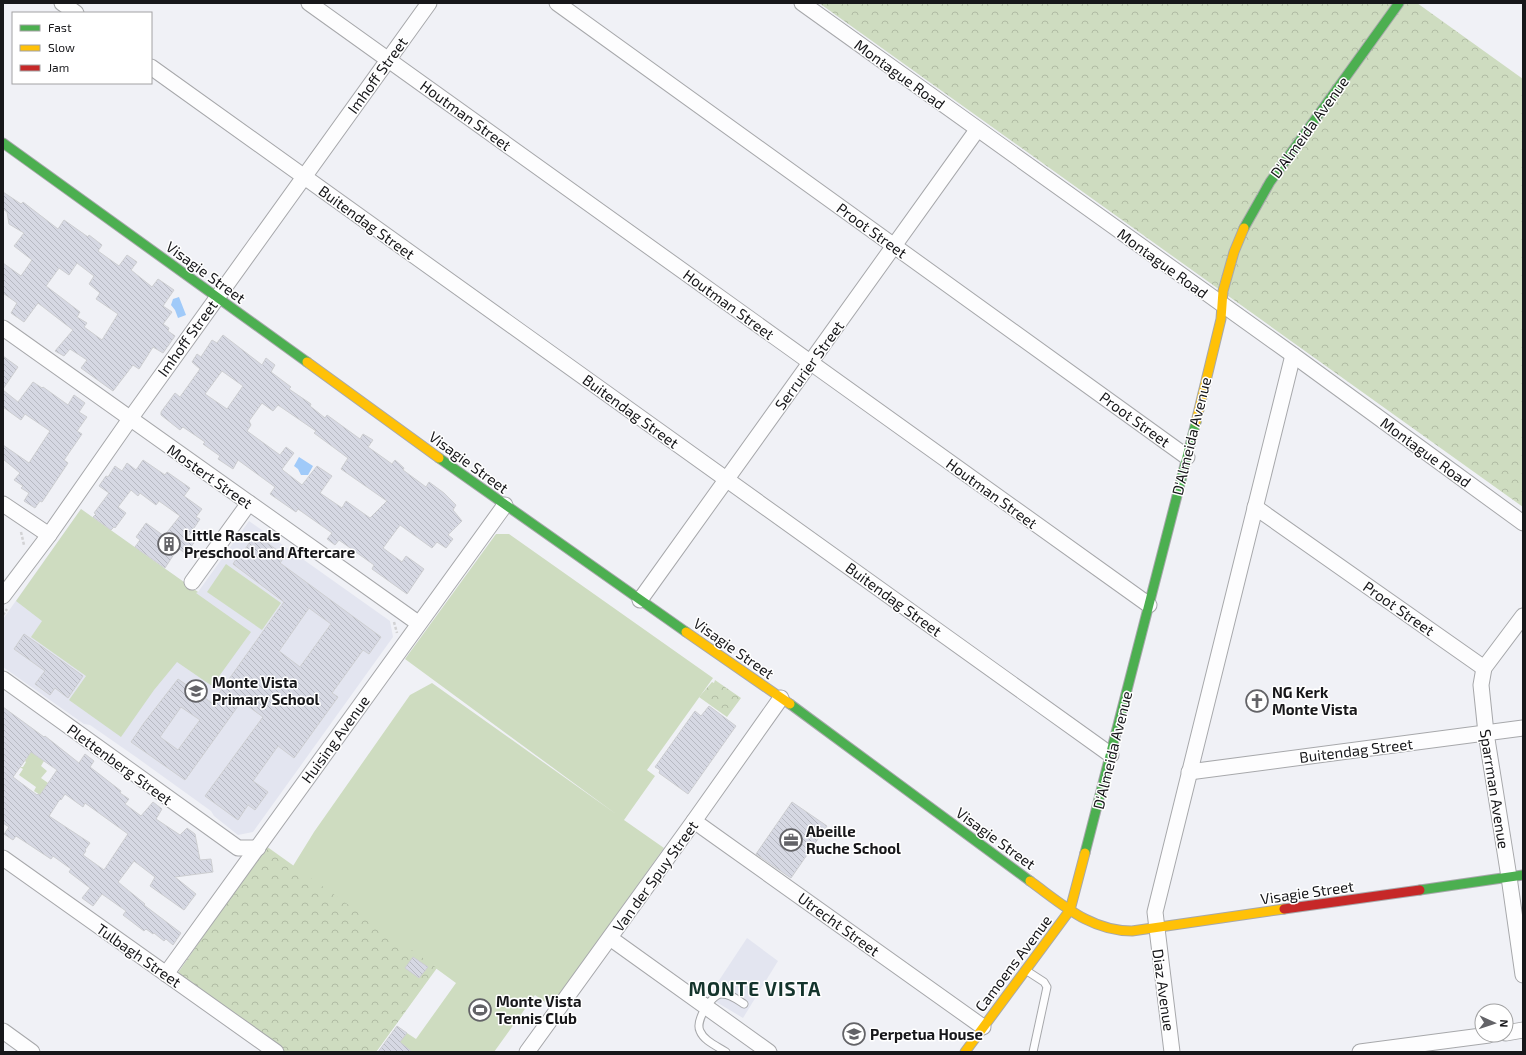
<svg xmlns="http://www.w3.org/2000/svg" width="1526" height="1055" font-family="'Exo 2',sans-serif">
  <defs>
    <pattern id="park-crowns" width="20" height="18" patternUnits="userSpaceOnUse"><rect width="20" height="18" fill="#cedcc0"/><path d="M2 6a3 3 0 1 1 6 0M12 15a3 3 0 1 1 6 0" fill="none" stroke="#b0bca4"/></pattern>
    <pattern id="building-back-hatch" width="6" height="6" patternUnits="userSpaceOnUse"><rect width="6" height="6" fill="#d6d8e3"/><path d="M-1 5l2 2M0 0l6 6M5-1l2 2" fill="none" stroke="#b7b9c2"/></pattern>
  </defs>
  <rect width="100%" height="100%" fill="#f0f1f6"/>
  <!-- built -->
  <g fill="#e3e5f0">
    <path d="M81 509 198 592 249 521 390 621 393 637 253 832 238 835 214 816 211 811 136 757 90 725 84 724 3 667V619Z"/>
    <path d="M747 938 778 961 743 1018 708 997Z"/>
  </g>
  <!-- green -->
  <g fill="#cedcc0">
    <path d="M81 509 198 592 196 593 251 632 212 686 177 662 154 690 121 737 69 700 86 676 31 637 42 621 16 601Z"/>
    <path d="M496 534H509L713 678 647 770 655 776 624 820 664 848 551 1006 535 995 494 1052H378L407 1033 416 1039 456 983 430 964 423 973 429 978 376 1052H294L293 866 314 832 410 695 432 683 616 814 405 659Z"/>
    <path d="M226 564 281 603 262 630 207 592Z"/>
    <path d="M31 752 44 761 41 766 47 771 41 778 48 783 40 795 34 791 36 787 19 775 23 769 20 767H23L26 762 25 761Z"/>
  </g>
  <!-- park -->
  <g fill="url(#park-crowns)">
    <path d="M819 3H1417L1523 79V507Z"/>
    <path d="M715 680 741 698 727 717 699 697 712 682 714 683Z"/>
    <path d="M266 846 437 968 376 1052H286L177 974Z"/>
  </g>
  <!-- water -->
  <g fill="#a0caf9">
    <path d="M179 297 186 315 178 318 175 310 171 305 173 299Z"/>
    <path d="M299 457 313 466 308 475H301L298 469 294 466Z"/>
  </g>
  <!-- building -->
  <g fill="url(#building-back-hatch)" stroke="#cdced1" fill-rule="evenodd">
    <path d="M3 192 21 204 23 202 58 229 64 220 88 237 89 235 102 245 98 251 119 266 127 255 137 262 131 270 152 287 158 279 174 290 163 306 172 312 163 324 169 328 168 331 175 336 163 353 153 347 139 369 133 365 113 391 81 368 87 360 70 349 64 356 55 351 73 330 38 303 24 322 11 313 17 303 3 293V263L21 276 32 260 14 246 24 233 9 224 7 212 3 209ZM77 263 94 276 89 284 100 293 96 299 118 314 102 340 84 327 87 323 77 317 80 312 46 286 59 268 69 275Z"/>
    <path d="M223 335 262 365 266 358 275 365 271 372 291 387 289 389 311 404 310 406 325 418 327 415 360 439 363 434 373 440 368 447 392 464 395 460 404 468 403 470 426 487 429 482 444 493 456 505 453 510 462 521 448 535 453 539 446 548 437 542 432 548 400 525 383 548 402 562 406 556 424 569 407 594 372 569 374 565 339 540 335 545 327 539 332 533 298 509 296 512 270 494 275 487 238 460 233 469 218 459 220 456 203 444 205 442 183 427 180 430 161 415V412L175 393 180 397 200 369 192 362 197 354 201 357 212 340 217 343ZM222 371 243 386 227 409 205 394ZM262 403 273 411 278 405 316 431 314 433 348 458 341 469 387 501 370 518 346 501 342 508 320 493 332 476 317 466 302 485 284 471 282 469 294 453 286 447 280 455 247 431 251 425 249 421Z"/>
    <path d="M3 356 18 367 3 389Z"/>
    <path d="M33 382 42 388 43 387 68 405 74 395 85 403 79 412 87 417 77 431 82 434 64 460 68 463 42 502 40 501 35 508 24 501 29 493 21 488 23 486 14 480 20 473 3 459V445L29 463 50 431 25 414 21 420 3 407V390L18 402Z"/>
    <path d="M143 460 165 475 167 472 190 488 184 496 202 509 196 517 200 519 188 537 195 541 186 554 178 548 165 568 135 547 140 540 136 537 146 523 164 536 180 516 159 501 156 505 140 493 138 496 131 490 118 507 126 513 115 528 114 527 111 530 93 517 96 514 94 513 109 493 99 486 106 476 108 477 115 466 122 471 127 463 136 470Z"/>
    <path d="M255 534 285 556 280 563 381 637 369 654 363 650 332 693 338 697 294 758 278 746 253 781 268 792 255 810 248 805 238 820 205 796 263 717 252 709 241 702 185 780 131 742 144 723 178 679 212 703 284 602 233 564 238 556 240 557ZM309 608 331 624 300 667 279 651ZM181 707 200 720 178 750 160 737Z"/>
    <path d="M24 634 83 676 68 698 55 688 50 695 35 684 45 671 14 649Z"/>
    <path d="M709 706 736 726 688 794 659 773 660 770 655 767 695 711 701 716Z"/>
    <path d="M3 707 44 737 45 736 79 763 85 754 94 761 90 767 121 791 120 793 129 799 125 804 141 816 153 802 162 809 156 819 180 835 187 828 195 834 200 860 211 859 213 872 175 877 196 894 184 910 150 886 155 877 134 861 118 882 145 904 144 905 181 933 173 945 166 939 164 941 154 933 153 934 146 929 144 931 123 915 126 911 102 894 93 906 82 898 90 888 69 872 71 869 53 856 51 859 16 836 13 840 4 834 9 827 3 823ZM31 752 57 770 40 795 38 794 37 795 13 777ZM65 794 83 807 85 803 128 834 104 870 83 855 86 851 85 850 90 843 49 816 60 799 61 800Z"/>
    <path d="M792 802 827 826 791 878 756 854Z"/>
    <path d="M413 957 428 967 419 978 405 968Z"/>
    <path d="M397 1026 407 1033 400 1042 412 1052H378Z"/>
  </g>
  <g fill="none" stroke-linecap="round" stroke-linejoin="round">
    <!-- lane casing -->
    <g stroke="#a7a8ab" stroke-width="9">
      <g id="lane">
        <path d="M1027 971 1044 982 1047 987 1033 1052"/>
        <path d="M726 1052C717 1046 704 1041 700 1031 695 1021 711 995 721 994 729 993 738 1000 744 1004"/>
      </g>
    </g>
    <!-- street casing -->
    <g stroke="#a7a8ab" stroke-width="17">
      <g id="street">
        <path d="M62 3 76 13"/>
        <path d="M309 3 1149 605"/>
        <path d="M557 3 1187 457"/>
        <path d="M802 3 1293 355 1523 523"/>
        <path d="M151 67 1111 755"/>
        <path d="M3 328 418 623"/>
        <path d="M3 504 49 535"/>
        <path d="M1255 507 1484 668"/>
        <path d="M192 582 249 503"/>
        <path d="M3 596 49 535 130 419 429 3"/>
        <path d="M640 600 977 130"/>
        <path d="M1523 616 1484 668 1481 685 1486 733 1509 877 1523 975"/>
        <path d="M3 679 238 848H258"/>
        <path d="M1189 772 1523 728"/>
        <path d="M694 821 983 1027"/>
        <path d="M3 858 276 1052"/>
        <path d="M610 938 769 1052"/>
        <path d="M166 974 505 505"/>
        <path d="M3 1031 32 1052"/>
        <path d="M1506 1033 1523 1030"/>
        <path d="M527 1052 694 821 781 698"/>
        <path d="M1172 1052 1155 912 1293 355"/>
        <path d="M1360 1052 1489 1035"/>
      </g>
    </g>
    <!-- fast casing -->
    <g stroke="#a7a8ab" stroke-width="11">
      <g id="fast">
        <path d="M3 143 307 362"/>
        <path d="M1244 228 1270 182 1399 3"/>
        <path d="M439 458 686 632"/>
        <path d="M790 704 1030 881"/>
        <path d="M1085 853 1196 422"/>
        <path d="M1420 890 1523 875"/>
      </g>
    </g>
    <!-- slow casing -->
    <g stroke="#a7a8ab" stroke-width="11">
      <g id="slow">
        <path d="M307 362 439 458"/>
        <path d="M1196 422 1221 319 1223 291 1234 252 1244 228"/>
        <path d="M686 632 790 704"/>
        <path d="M1030 881C1062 904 1090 931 1132 931L1284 909"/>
        <path d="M965 1052 1070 910 1085 853"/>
      </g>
    </g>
    <!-- jam casing -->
    <g stroke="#a7a8ab" stroke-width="11">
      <path id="jam" d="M1284 909 1420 890"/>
    </g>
    <!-- path -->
    <g stroke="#d2d2d4" stroke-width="2.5" stroke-dasharray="3 2" stroke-linecap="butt">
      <path d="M21 532 24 545"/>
      <path d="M3 615 7 609"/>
      <path d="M394 622 397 633"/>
    </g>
    <!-- lane -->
    <use href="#lane" stroke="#fdfdfe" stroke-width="7"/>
    <!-- street -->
    <use href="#street" stroke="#fdfdfe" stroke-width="15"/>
    <!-- fast -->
    <use href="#fast" stroke="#4caf50" stroke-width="9"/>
    <!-- slow -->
    <use href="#slow" stroke="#ffc107" stroke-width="9"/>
    <!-- jam -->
    <use href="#jam" stroke="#c62828" stroke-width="9"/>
  </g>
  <!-- icons -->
  <defs>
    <g id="building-ring" transform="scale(1.15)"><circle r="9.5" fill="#fff" stroke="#636367" stroke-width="1.5"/><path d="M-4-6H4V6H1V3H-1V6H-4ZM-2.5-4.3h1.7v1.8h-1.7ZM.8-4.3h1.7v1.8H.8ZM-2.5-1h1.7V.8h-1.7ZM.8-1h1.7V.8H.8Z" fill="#636367"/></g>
    <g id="school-ring" transform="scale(1.15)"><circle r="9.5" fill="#fff" stroke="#636367" stroke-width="1.5"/><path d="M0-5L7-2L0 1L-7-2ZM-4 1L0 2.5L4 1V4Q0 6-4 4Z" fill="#636367"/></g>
    <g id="church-ring" transform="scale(1.15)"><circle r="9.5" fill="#fff" stroke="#636367" stroke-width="1.5"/><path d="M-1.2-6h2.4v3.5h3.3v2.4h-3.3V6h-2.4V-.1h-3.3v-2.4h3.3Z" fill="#636367"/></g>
    <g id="office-ring" transform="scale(1.15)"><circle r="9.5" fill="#fff" stroke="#636367" stroke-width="1.5"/><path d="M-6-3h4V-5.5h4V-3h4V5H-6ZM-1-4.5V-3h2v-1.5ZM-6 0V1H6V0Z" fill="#636367"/></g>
    <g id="stadium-ring" transform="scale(1.15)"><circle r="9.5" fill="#fff" stroke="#636367" stroke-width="1.5"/><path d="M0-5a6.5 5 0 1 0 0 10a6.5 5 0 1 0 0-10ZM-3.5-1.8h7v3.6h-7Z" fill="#636367"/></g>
  </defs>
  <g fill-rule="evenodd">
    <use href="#building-ring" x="169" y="544"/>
    <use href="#school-ring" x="196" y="691"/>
    <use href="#church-ring" x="1257" y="701"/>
    <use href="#office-ring" x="791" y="840"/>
    <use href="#stadium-ring" x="480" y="1010"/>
    <use href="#school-ring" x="854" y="1034"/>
  </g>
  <g text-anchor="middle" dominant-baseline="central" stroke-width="3" stroke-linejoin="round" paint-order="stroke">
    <!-- street labels -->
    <g font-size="15" fill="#17171a" stroke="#fff">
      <text transform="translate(900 74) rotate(36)">Montague Road</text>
      <text transform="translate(377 75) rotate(-54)">Imhoff Street</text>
      <text transform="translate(466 115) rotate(36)">Houtman Street</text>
      <text transform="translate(1309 127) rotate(-54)">D'Almeida Avenue</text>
      <text transform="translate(367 222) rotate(36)">Buitendag Street</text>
      <text transform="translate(872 230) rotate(36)">Proot Street</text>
      <text transform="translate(1163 263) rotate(36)">Montague Road</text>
      <text transform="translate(206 272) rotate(36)">Visagie Street</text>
      <text transform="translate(729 304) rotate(36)">Houtman Street</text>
      <text transform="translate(187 338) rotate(-54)">Imhoff Street</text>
      <text transform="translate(809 365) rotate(-54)">Serrurier Street</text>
      <text transform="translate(631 411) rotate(36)">Buitendag Street</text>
      <text transform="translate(1135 419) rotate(36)">Proot Street</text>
      <text transform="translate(1191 436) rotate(-76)">D'Almeida Avenue</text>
      <text transform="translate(1426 452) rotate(36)">Montague Road</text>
      <text transform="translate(469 462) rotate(36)">Visagie Street</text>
      <text transform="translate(210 476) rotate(35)">Mostert Street</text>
      <text transform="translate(992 493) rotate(36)">Houtman Street</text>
      <text transform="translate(894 599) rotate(36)">Buitendag Street</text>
      <text transform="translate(1399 608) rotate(35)">Proot Street</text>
      <text transform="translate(734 648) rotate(35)">Visagie Street</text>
      <text transform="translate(335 739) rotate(-54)">Huising Avenue</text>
      <text transform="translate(1112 750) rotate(-76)">D'Almeida Avenue</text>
      <text transform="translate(1356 750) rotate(-7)">Buitendag Street</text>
      <text transform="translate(120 764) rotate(36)">Plettenberg Street</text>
      <text transform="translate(1495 789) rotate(81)">Sparrman Avenue</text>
      <text transform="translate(996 838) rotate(36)">Visagie Street</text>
      <text transform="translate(655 876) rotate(-54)">Van der Spuy Street</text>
      <text transform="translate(1307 892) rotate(-8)">Visagie Street</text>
      <text transform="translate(839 924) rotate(36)">Utrecht Street</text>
      <text transform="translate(139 955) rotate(35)">Tulbagh Street</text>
      <text transform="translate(1013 963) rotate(-53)">Camoens Avenue</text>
      <text transform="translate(1164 990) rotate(82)">Diaz Avenue</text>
    </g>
    <!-- poi labels -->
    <g font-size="15" font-weight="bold" fill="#17171a" stroke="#fff" text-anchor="start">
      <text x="184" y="535">Little Rascals<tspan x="184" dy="17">Preschool and Aftercare</tspan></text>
      <text x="212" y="682">Monte Vista<tspan x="212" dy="17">Primary School</tspan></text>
      <text x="1272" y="692">NG Kerk<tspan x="1272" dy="17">Monte Vista</tspan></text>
      <text x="806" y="831">Abeille<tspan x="806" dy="17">Ruche School</tspan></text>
      <text x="496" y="1001">Monte Vista<tspan x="496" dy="17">Tennis Club</tspan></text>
      <text x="870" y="1034">Perpetua House</text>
    </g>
    <!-- district labels -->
    <g font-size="19" font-weight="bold" letter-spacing="1" fill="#14342c" stroke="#fff">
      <text x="755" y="988">MONTE VISTA</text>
    </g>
  </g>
  <!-- border -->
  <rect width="1526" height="1055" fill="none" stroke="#17171a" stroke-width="8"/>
  <!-- legend -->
  <rect x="12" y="12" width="140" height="72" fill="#ffffff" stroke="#a2a2a3"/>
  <rect x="20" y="25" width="20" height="6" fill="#4caf50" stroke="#a2a2a3"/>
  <text x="48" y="32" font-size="12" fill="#17171a">Fast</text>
  <rect x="20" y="45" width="20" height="6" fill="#ffc107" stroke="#a2a2a3"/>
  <text x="48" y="52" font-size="12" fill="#17171a">Slow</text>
  <rect x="20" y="65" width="20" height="6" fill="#c62828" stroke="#a2a2a3"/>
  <text x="48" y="72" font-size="12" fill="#17171a">Jam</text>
  <!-- north arrow -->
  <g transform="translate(1494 1023) rotate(93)"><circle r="19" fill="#ffffff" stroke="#a2a2a3"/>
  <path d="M0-3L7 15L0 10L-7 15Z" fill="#636367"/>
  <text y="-6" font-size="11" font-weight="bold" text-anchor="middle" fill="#17171a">N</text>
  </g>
</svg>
